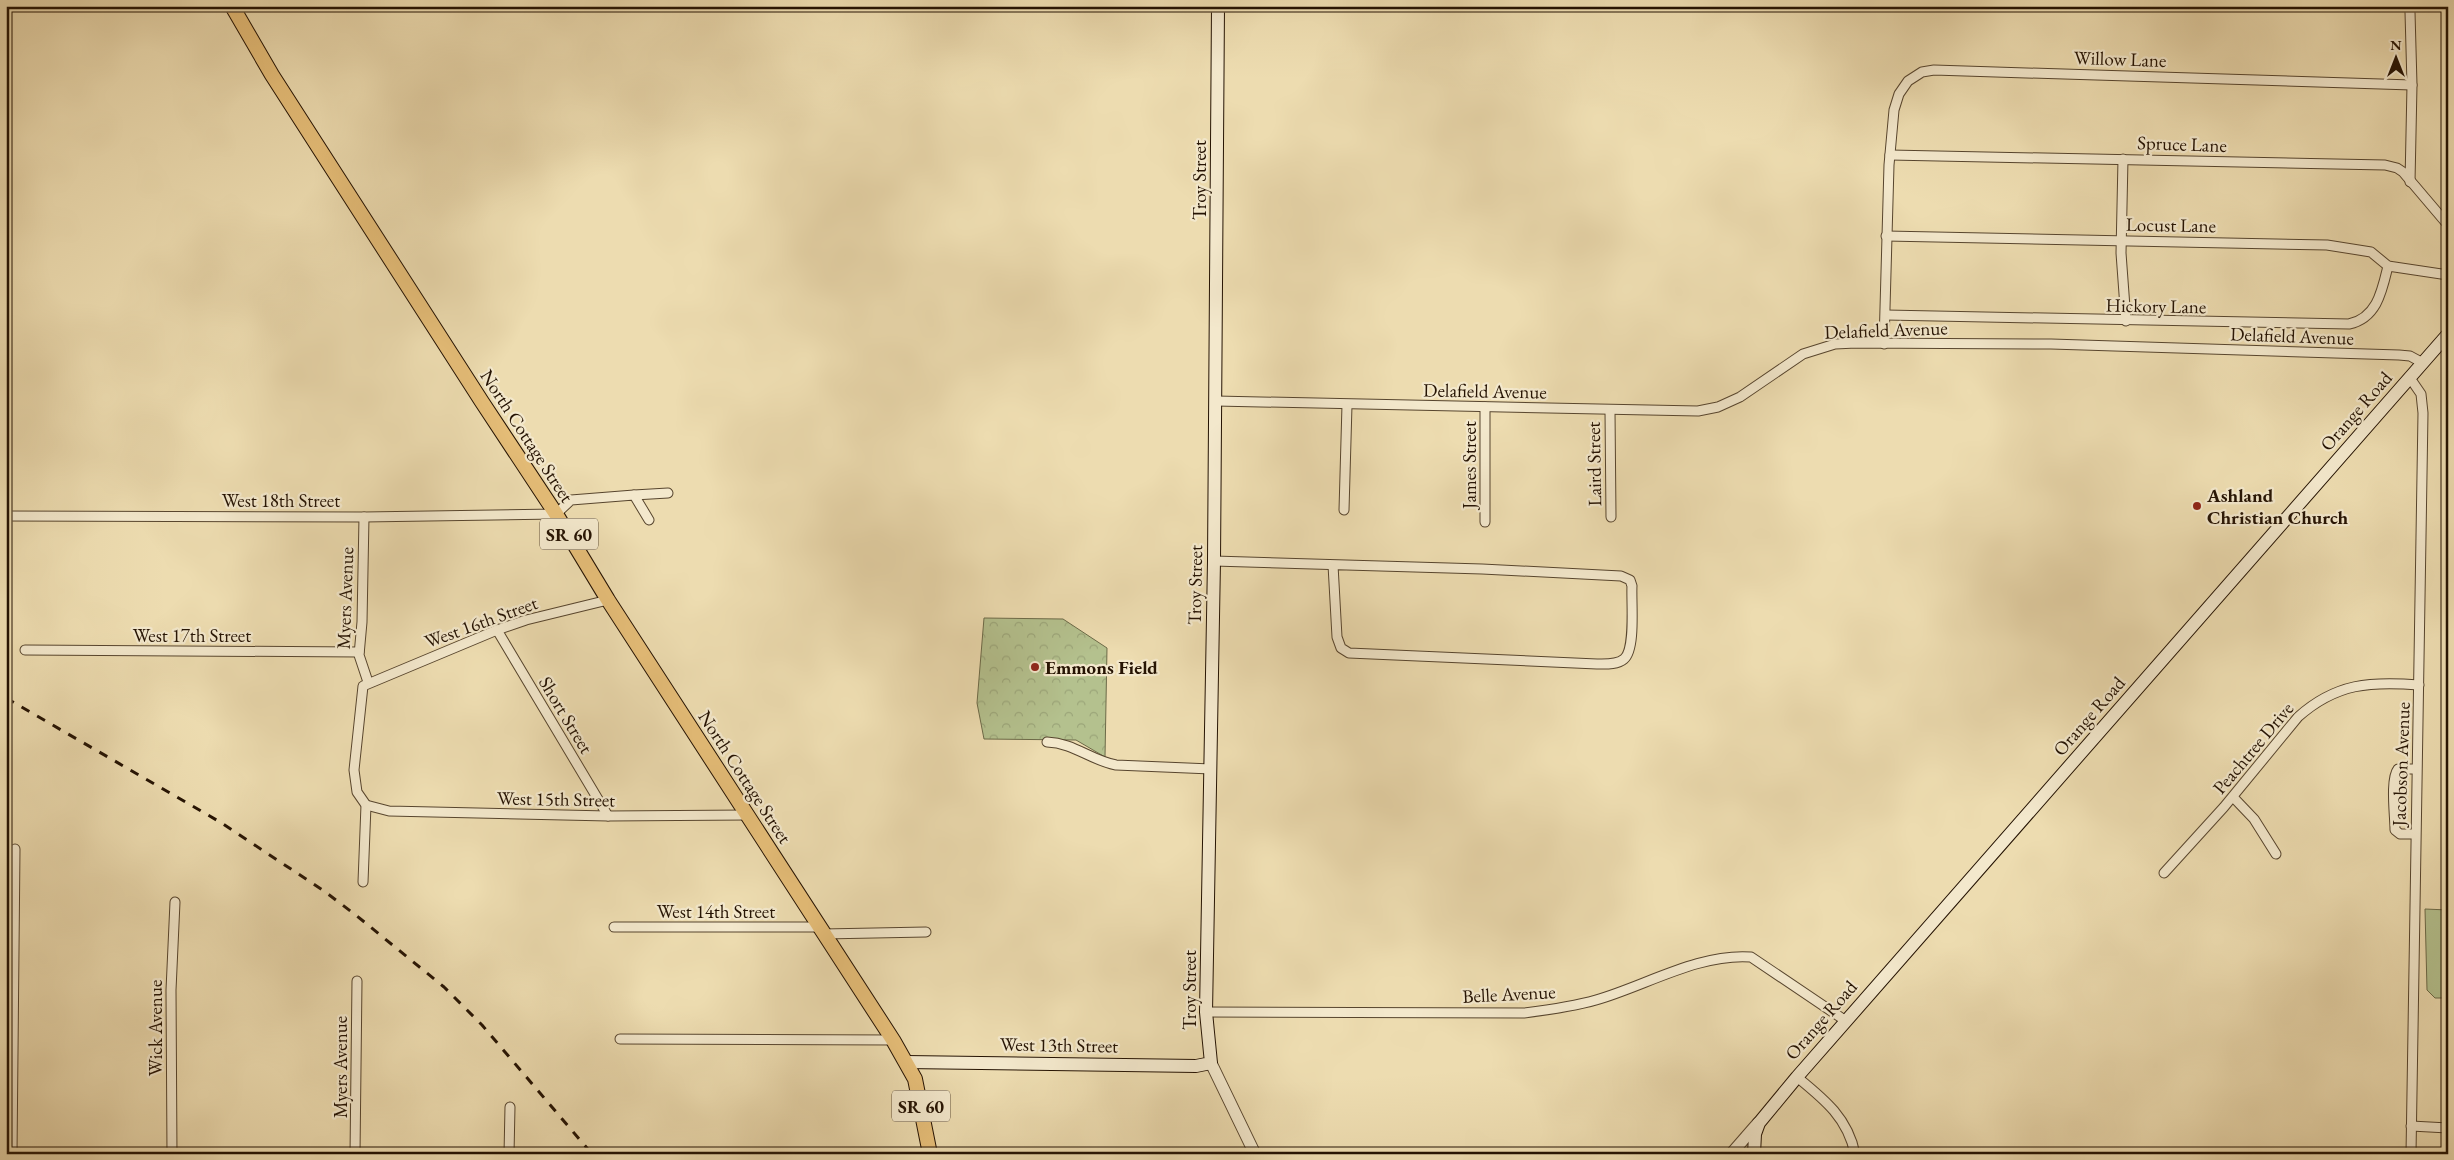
<svg xmlns="http://www.w3.org/2000/svg" width="2454" height="1160" font-family="'EB Garamond',serif">
  <defs>
    <pattern id="park-crowns" width="20" height="18" patternUnits="userSpaceOnUse" patternTransform="scale(1.25)"><rect width="20" height="18" fill="#b4c18e"/><path d="M2 6a3 3 0 1 1 6 0M12 15a3 3 0 1 1 6 0" fill="none" stroke="#9ba579"/></pattern>
  </defs>
  <rect width="100%" height="100%" fill="#eddcb0"/>
  <filter id="stains"><feTurbulence type="fractalNoise" baseFrequency=".004" numOctaves="4"/><feColorMatrix values="0 0 0 0 .2 0 0 0 0 .09 0 0 0 0 .02 0 0 0 .5 -.17"/></filter>
  <radialGradient id="worn" r=".72"><stop offset=".6" stop-color="#630" stop-opacity="0"/><stop offset="1" stop-color="#630" stop-opacity=".3"/></radialGradient>
  <!-- green -->
  <path fill="#b4c18e" stroke="#6c6a48" d="M2425 909 2448 910V998H2435L2427 990Z"/>
  <!-- park -->
  <path fill="url(#park-crowns)" stroke="#6c6a48" d="M984 618 1063 619 1107 648 1105 757 1076 740 984 739 977 703Z"/>
  <g fill="none" stroke-linecap="round" stroke-linejoin="round">
    <!-- minor casing -->
    <g stroke="#57452e" stroke-width="11">
      <g id="minor">
        <path d="M1890 155 2385 165 2397 168 2403 172 2448 225"/>
        <path d="M2123 159 2121 253 2126 321"/>
        <path d="M2410 182 2412 85 2410 12"/>
        <path d="M1886 236 2327 245 2371 252 2388 266 2448 275"/>
        <path d="M1886 315 2349 324C2377 318 2382 291 2388 266"/>
        <path d="M1884 344 1889 165 1894 110 1899 94 1908 81 1922 72 1934 70 2412 85"/>
        <path d="M2410 378 2421 394 2423 413 2411 1154"/>
        <path d="M1216 401 1698 411 1718 407 1740 397 1803 354 1835 344 1856 343 2051 344 2399 355 2410 356 2423 363"/>
        <path d="M1485 407V522"/>
        <path d="M1610 411 1611 517"/>
        <path d="M634 495 668 493"/>
        <path d="M1344 510 1347 405"/>
        <path d="M6 516 364 517 556 514 571 500 634 495 649 520"/>
        <path d="M364 517 362 622 359 655 368 682"/>
        <path d="M1214 561 1482 569 1621 576 1630 580 1632 586C1631 601 1636 649 1624 659 1617 665 1605 664 1597 664L1349 653 1341 648 1337 637 1333 565"/>
        <path d="M497 630 608 816"/>
        <path d="M25 650 359 652"/>
        <path d="M1047 742C1074 743 1090 760 1116 765L1211 769"/>
        <path d="M2233 797 2254 819 2276 854"/>
        <path d="M366 805 389 811 608 816 747 815"/>
        <path d="M2415 834H2400L2395 830C2395 816 2390 779 2398 769H2416"/>
        <path d="M2164 873 2224 807 2298 717C2336 683 2371 681 2419 685"/>
        <path d="M363 882 366 805 357 792 354 770 363 686 497 630 526 620 608 600"/>
        <path d="M614 927H819"/>
        <path d="M823 934 926 932"/>
        <path d="M1206 1012 1524 1013C1548 1010 1572 1007 1596 1000 1645 986 1699 953 1751 957L1846 1021"/>
        <path d="M620 1039 893 1040"/>
        <path d="M1797 1077C1824 1099 1848 1118 1855 1154"/>
        <path d="M2411 1126 2448 1128"/>
        <path d="M12 1154 15 849"/>
        <path d="M172 1154 171 990 175 902"/>
        <path d="M355 1154 357 981"/>
        <path d="M509 1154 510 1107"/>
      </g>
    </g>
    <!-- tertiary casing -->
    <g stroke="#57452e" stroke-width="13">
      <g id="tertiary">
        <path d="M1211 1063 1255 1154"/>
        <path d="M1731 1154 1758 1123"/>
      </g>
    </g>
    <!-- secondary casing -->
    <g stroke="#251303" stroke-width="14">
      <g id="secondary">
        <path d="M906 1062 1196 1066 1211 1063 1206 1012 1214 561 1218 6"/>
        <path d="M1754 1154 1755 1134 1759 1123 1797 1077 2448 334"/>
      </g>
    </g>
    <!-- primary casing -->
    <g stroke="#251303" stroke-width="16">
      <path id="primary" d="M232 6 272 75 482 402 556 514 608 600 893 1040 915 1079 930 1154"/>
    </g>
    <!-- minor -->
    <use href="#minor" stroke="#f3e8cc" stroke-width="9"/>
    <!-- tertiary -->
    <use href="#tertiary" stroke="#f3e8cc" stroke-width="11"/>
    <!-- secondary -->
    <use href="#secondary" stroke="#f3e8cc" stroke-width="12"/>
    <!-- primary -->
    <use href="#primary" stroke="#e6be78" stroke-width="14"/>
    <!-- rail -->
    <path stroke="#251303" stroke-width="3" stroke-dasharray="9 9" stroke-linecap="butt" d="M6 698 220 822 324 891 357 916 444 987 482 1025 592 1154"/>
  </g>
  <!-- markers -->
  <g fill="#8f2418" stroke="#f3e8cc" stroke-width="2">
    <circle cx="2197" cy="506" r="5"/>
    <circle cx="1035" cy="667" r="5"/>
  </g>
  <g text-anchor="middle" dominant-baseline="central" stroke-width="4.5" stroke-linejoin="round" paint-order="stroke">
    <!-- shield labels -->
    <g fill="#f3e8cc" stroke="#63533f" stroke-width="1">
      <rect x="540" y="518.5" width="58" height="31" rx="4"/>
      <rect x="892" y="1090.5" width="58" height="31" rx="4"/>
    </g>
    <g font-size="18" font-weight="bold" fill="#251303">
      <text x="569" y="534">SR 60</text>
      <text x="921" y="1106">SR 60</text>
    </g>
    <!-- street labels -->
    <g font-size="19" fill="#251303" stroke="#f3e8cc">
      <text transform="translate(2120 59) rotate(2)">Willow Lane</text>
      <text transform="translate(2182 144) rotate(2)">Spruce Lane</text>
      <text transform="translate(1199 180) rotate(-90)">Troy Street</text>
      <text transform="translate(2171 225) rotate(1)">Locust Lane</text>
      <text transform="translate(2156 306) rotate(1)">Hickory Lane</text>
      <text transform="translate(1886 330) rotate(-2)">Delafield Avenue</text>
      <text transform="translate(2292 336) rotate(2)">Delafield Avenue</text>
      <text transform="translate(1485 391) rotate(1)">Delafield Avenue</text>
      <text transform="translate(2356 411) rotate(-49)">Orange Road</text>
      <text transform="translate(527 436) rotate(57)">North Cottage Street</text>
      <text transform="translate(1594 464) rotate(-91)">Laird Street</text>
      <text transform="translate(1469 465) rotate(-90)">James Street</text>
      <text x="281" y="500">West 18th Street</text>
      <text transform="translate(1195 585) rotate(-89)">Troy Street</text>
      <text transform="translate(345 598) rotate(-88)">Myers Avenue</text>
      <text transform="translate(481 622) rotate(-20)">West 16th Street</text>
      <text x="192" y="635">West 17th Street</text>
      <text transform="translate(566 715) rotate(59)">Short Street</text>
      <text transform="translate(2089 716) rotate(-49)">Orange Road</text>
      <text transform="translate(2253 748) rotate(-50)">Peachtree Drive</text>
      <text transform="translate(2401 764) rotate(-88)">Jacobson Avenue</text>
      <text transform="translate(745 777) rotate(57)">North Cottage Street</text>
      <text transform="translate(556 799) rotate(1)">West 15th Street</text>
      <text x="716" y="911">West 14th Street</text>
      <text transform="translate(1189 990) rotate(-90)">Troy Street</text>
      <text transform="translate(1509 994) rotate(-3)">Belle Avenue</text>
      <text transform="translate(1821 1020) rotate(-49)">Orange Road</text>
      <text transform="translate(155 1028) rotate(-90)">Wick Avenue</text>
      <text transform="translate(1059 1045) rotate(1)">West 13th Street</text>
      <text transform="translate(340 1067) rotate(-90)">Myers Avenue</text>
    </g>
    <!-- poi labels -->
    <g font-size="19" font-weight="bold" fill="#251303" stroke="#f3e8cc" text-anchor="start">
      <text x="2207" y="495">Ashland<tspan x="2207" dy="22">Christian Church</tspan></text>
      <text x="1045" y="667">Emmons Field</text>
    </g>
  </g>
  <!-- margin -->
  <rect width="2454" height="1160" fill="none" stroke="#eddcb0" stroke-width="25"/>
  <rect x="8" y="8" width="2439" height="1145" fill="none" stroke="#251303" stroke-width="2.5"/>
  <rect x="12" y="12" width="2429" height="1135" fill="none" stroke="#251303"/>
  <!-- north arrow -->
  <g transform="translate(2396 58)" stroke="#f3e8cc" stroke-width="4" paint-order="stroke">
  <path d="M0-4L9 19L0 12L-9 19Z" fill="#251303"/>
  <text y="-8" font-size="14" font-weight="bold" text-anchor="middle" fill="#251303">N</text>
  </g>
  <rect width="100%" height="100%" filter="url(#stains)"/>
  <rect width="100%" height="100%" fill="url(#worn)"/>
</svg>
